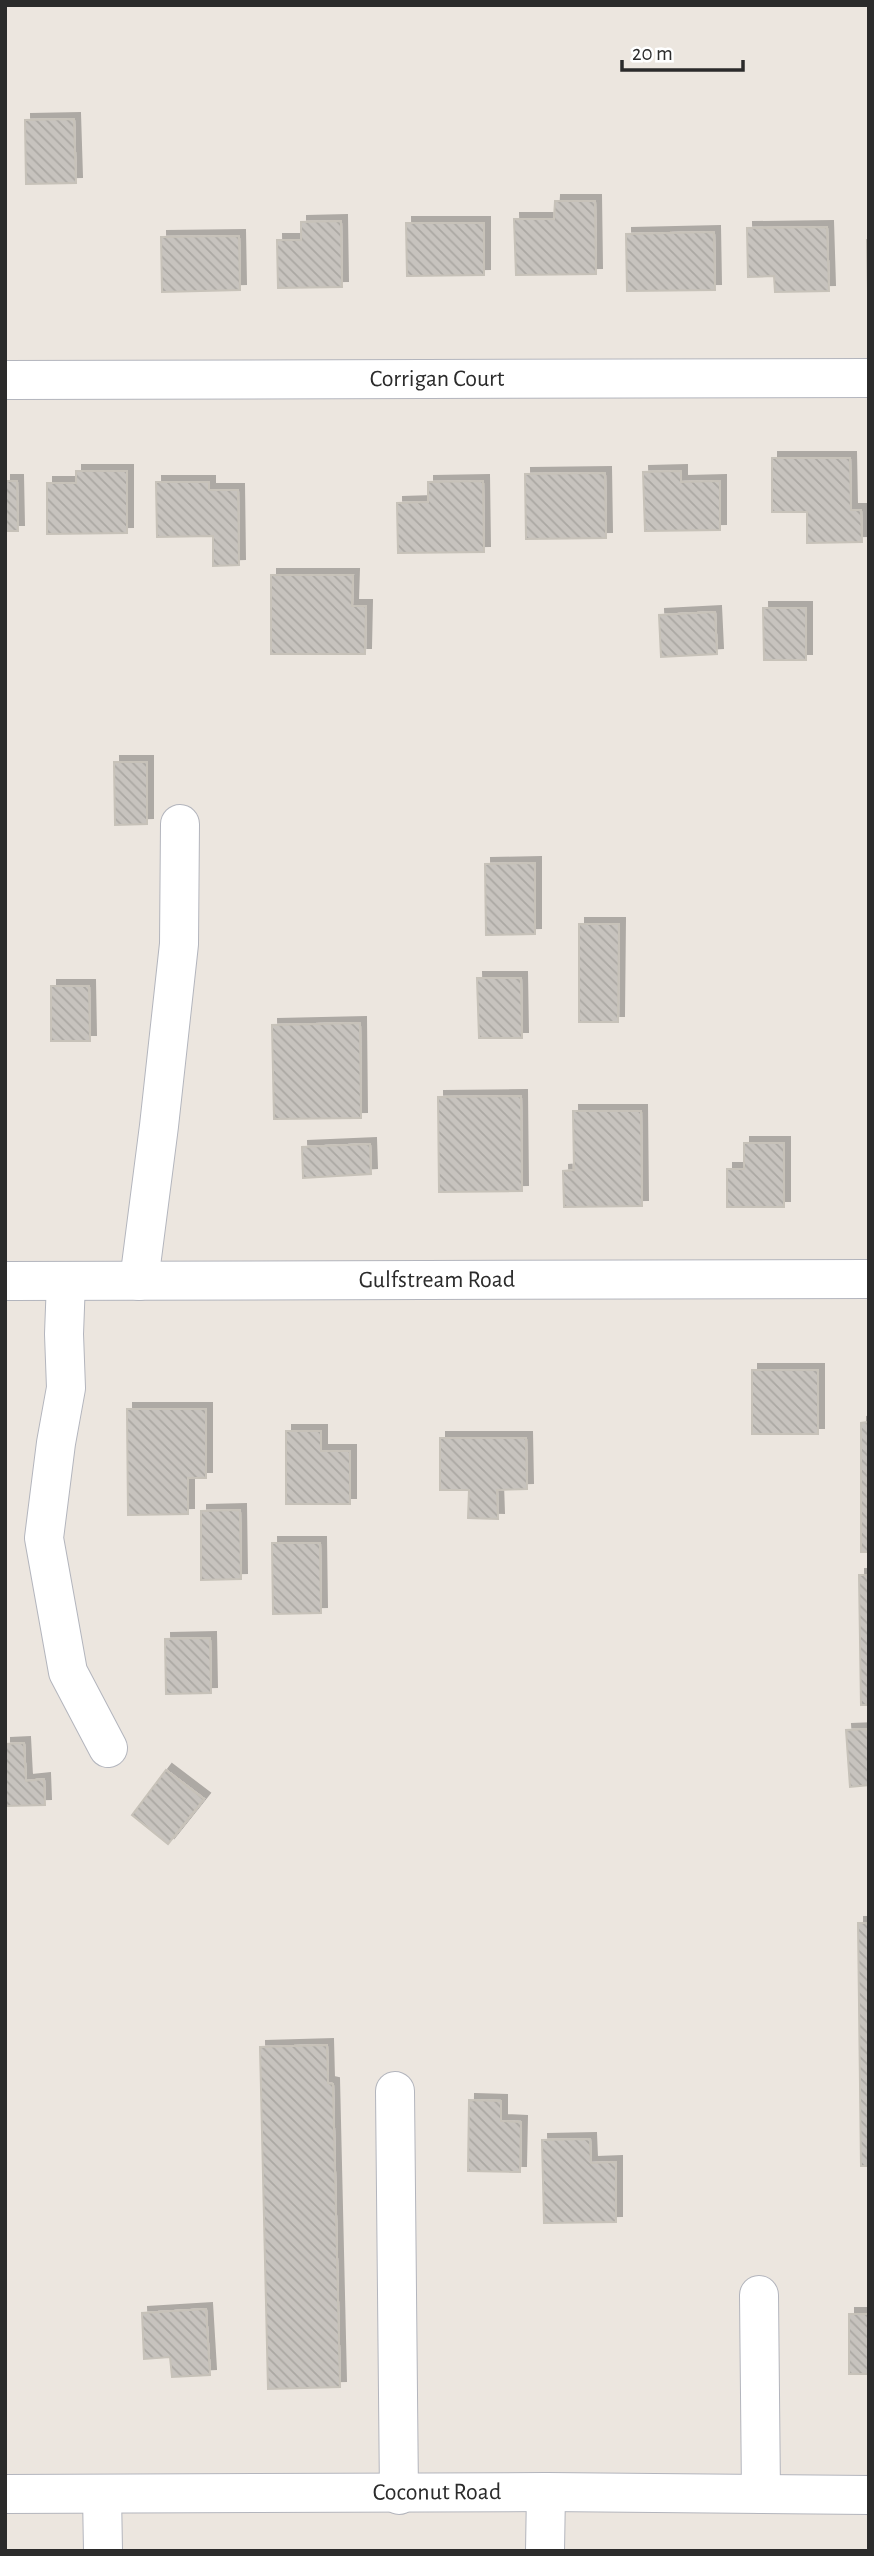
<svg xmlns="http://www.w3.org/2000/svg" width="874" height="2556" font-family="'Alegreya Sans',sans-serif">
  <defs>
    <pattern id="building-back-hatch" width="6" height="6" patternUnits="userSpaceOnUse" patternTransform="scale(1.75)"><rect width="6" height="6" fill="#c7c3be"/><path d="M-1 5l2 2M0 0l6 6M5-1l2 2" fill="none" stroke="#aba8a3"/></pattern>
    <filter id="shadow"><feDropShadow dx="6" dy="-6" stdDeviation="0" flood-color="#0004"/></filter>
  </defs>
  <rect width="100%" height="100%" fill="#ece6df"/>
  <!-- building -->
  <g fill="url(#building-back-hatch)" stroke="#c7c2b9" stroke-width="2" filter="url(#shadow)">
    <path d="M74 119 76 183 26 184 25 120Z"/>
    <path d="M555 201H595L596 274 516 275 514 219H554Z"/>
    <path d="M341 221 342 287 278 288 277 240H301V222Z"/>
    <path d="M406 223H484V275L407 276Z"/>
    <path d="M827 227 829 291 775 292 774 276 748 277 747 228Z"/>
    <path d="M714 232 715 290 627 291 626 234Z"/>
    <path d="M239 236 240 290 162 292 161 237Z"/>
    <path d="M867 240H869V292H868Z"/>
    <path d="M772 458H850L851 510H861L862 542 807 543V512H772Z"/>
    <path d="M76 471H127V533L47 534V483H76Z"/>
    <path d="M681 471V482L720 481V530L645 531 643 472Z"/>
    <path d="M605 473 606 538 526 539 525 474Z"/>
    <path d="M5 481H17L18 531H5Z"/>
    <path d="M483 481 484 552 398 553 397 503 428 502V482Z"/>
    <path d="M156 482H209V490H238L239 565 213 566V536L157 537Z"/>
    <path d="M271 575H353L352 606H366L365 654H271Z"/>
    <path d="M763 608H806V660H764Z"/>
    <path d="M715 612 717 654 661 657 659 615Z"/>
    <path d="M114 762H147V824L115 825Z"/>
    <path d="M535 863V934L486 935 485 864Z"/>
    <path d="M579 924H619L618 1022H579Z"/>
    <path d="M477 978H521L522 1038H479Z"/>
    <path d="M51 986H89L90 1041H51Z"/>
    <path d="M360 1023 361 1118 274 1119 272 1025Z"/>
    <path d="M521 1096 522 1191 439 1192 438 1097Z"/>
    <path d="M573 1111H641L642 1206 564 1207 563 1171 574 1170Z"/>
    <path d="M744 1143H784V1207H727V1169H744Z"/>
    <path d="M370 1144 371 1174 303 1178 302 1147Z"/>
    <rect x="752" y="1370" width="66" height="64"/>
    <path d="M127 1409H206V1478H188V1514L128 1515Z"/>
    <path d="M869 1422V1552H861V1423Z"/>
    <path d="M286 1431H321V1451H350V1504H286Z"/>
    <path d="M440 1438H526L527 1489 497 1490 498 1519 468 1518 469 1490H440Z"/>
    <path d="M240 1510 241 1579 201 1580V1511Z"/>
    <path d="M272 1543H320L321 1613 273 1614Z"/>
    <path d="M859 1575H869V1705H861Z"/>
    <path d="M210 1638 211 1693 166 1694 165 1639Z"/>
    <path d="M869 1729V1785L850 1787 846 1730Z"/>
    <path d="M24 1743 26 1781 44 1779 45 1805 5 1806V1744Z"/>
    <path d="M166 1770 204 1799 168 1844 132 1815Z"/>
    <path d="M858 1923H869V2166H861Z"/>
    <path d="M327 2045 328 2083 333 2084 340 2387 268 2389 260 2047Z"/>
    <path d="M469 2100 501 2101V2121L521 2122 520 2172 468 2171Z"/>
    <path d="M590 2139 591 2163 616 2162V2222L544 2223 542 2140Z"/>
    <path d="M206 2309 210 2375 172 2377 170 2357 144 2359 142 2313Z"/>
    <rect x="849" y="2314" width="20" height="60"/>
  </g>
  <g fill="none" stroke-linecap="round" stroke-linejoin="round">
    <!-- minor casing -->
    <g stroke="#b3b5bd" stroke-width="40">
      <g id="minor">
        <path id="s1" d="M5 380 869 378"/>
        <path id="s2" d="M5 1281 869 1279"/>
        <path d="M66 1281 64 1334 66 1388 56 1443 44 1538 68 1672 108 1748"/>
        <path d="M139 1281 159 1126 179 944 180 824"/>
        <path d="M395 2091 399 2495"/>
        <path d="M759 2295 761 2494"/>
        <path id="s3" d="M5 2494 546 2492 869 2495"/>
        <path d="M102 2494 103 2551"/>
        <path d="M545 2551 546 2492"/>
      </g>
    </g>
    <!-- minor -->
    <use href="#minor" stroke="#fff" stroke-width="38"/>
  </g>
  <g text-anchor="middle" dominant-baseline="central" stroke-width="6" stroke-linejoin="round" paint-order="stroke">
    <!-- street labels -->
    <g font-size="24" fill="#2b2b2b" stroke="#fff">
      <text stroke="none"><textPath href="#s1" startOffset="432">Corrigan Court</textPath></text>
      <text stroke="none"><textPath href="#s2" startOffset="432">Gulfstream Road</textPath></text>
      <text stroke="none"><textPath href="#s3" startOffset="432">Coconut Road</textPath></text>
    </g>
  </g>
  <!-- border -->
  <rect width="874" height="2556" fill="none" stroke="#2b2b2b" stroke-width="14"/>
  <!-- scale -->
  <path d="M622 60v10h121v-10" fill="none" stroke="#2b2b2b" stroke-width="3.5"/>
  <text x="632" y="60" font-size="21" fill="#2b2b2b" stroke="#ffffff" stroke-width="5" paint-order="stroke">20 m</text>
</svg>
